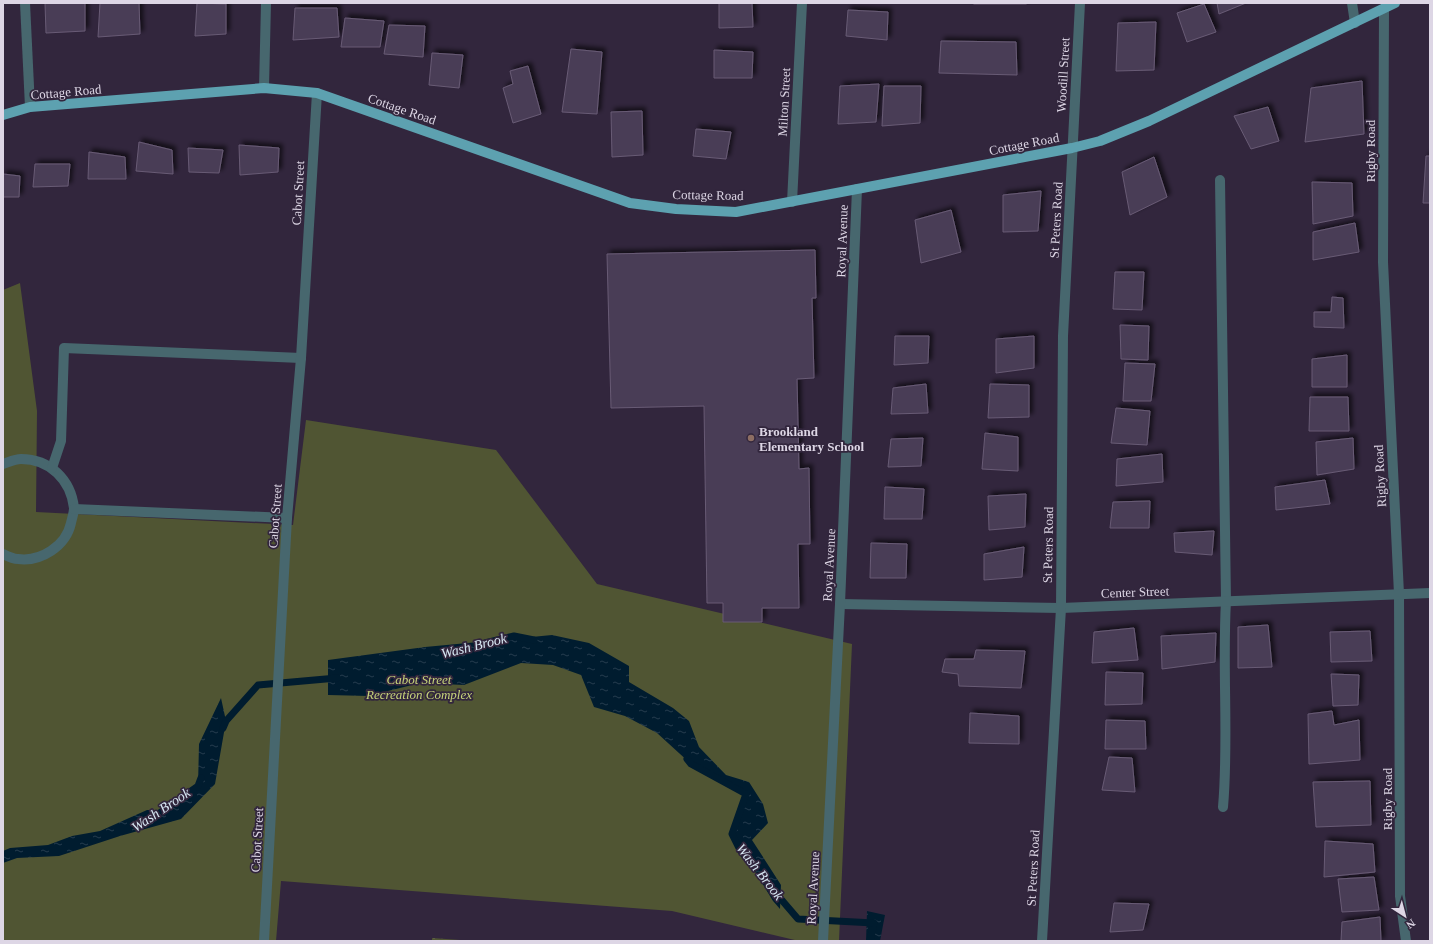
<svg xmlns="http://www.w3.org/2000/svg" width="1433" height="944" font-family="Georgia,serif">
  <defs>
    <pattern id="garden-dots" width="8" height="8" patternUnits="userSpaceOnUse"><rect width="8" height="8" fill="#505533"/><path d="M2 2h.1M6 6h.1" fill="none" stroke="#696d50" stroke-width="1.8" stroke-linecap="round"/></pattern>
    <pattern id="water-ripples" width="26" height="14" patternUnits="userSpaceOnUse"><rect width="26" height="14" fill="#001c2f"/><path d="M2 4q2-2 4 0t4 0M15 11q2-2 4 0t4 0" fill="none" stroke="#253c4d"/></pattern>
    <filter id="shadow"><feDropShadow dx="3.5" dy="-3.5" stdDeviation="2" flood-color="#0009"/></filter>
  </defs>
  <rect width="100%" height="100%" fill="#32263d"/>
  <!-- park -->
  <path fill="#505533" d="M20 283 37 411 36 512 293 525 306 420 496 450 597 584 852 644 839 941H799L672 911 281 881 276 941H3V290Z"/>
  <!-- garden -->
  <path fill="url(#garden-dots)" d="M432 938 474 941H432Z"/>
  <!-- water -->
  <g fill="url(#water-ripples)">
    <path d="M552 635 589 643 629 666V682L673 708 689 721 699 747 726 775 749 782 763 804 768 823 752 840 781 885 780 909 773 901 732 834 745 794 691 764 657 733 625 716 594 707 581 675 553 665 521 663 464 685 420 683 368 696 328 695V660L425 647Z"/>
    <path d="M221 698 226 721 215 784 181 819 120 836 59 856 17 858 3 863V851L10 848 48 845 72 836 100 831 147 810H168L198 786 199 744Z"/>
    <path d="M867 911 885 915 880 941H866Z"/>
  </g>
  <g fill="none" stroke-linecap="round" stroke-linejoin="round">
    <!-- stream -->
    <g stroke="#001c2f" stroke-width="7">
      <path d="M485 643 514 636 534 640"/>
      <path d="M223 728 226 721 258 685 337 678"/>
      <path d="M687 759 691 764 746 794 732 834 740 850 753 866"/>
      <path d="M158 814 198 786 201 778"/>
      <path d="M774 891 798 919 874 923 870 941"/>
    </g>
  </g>
  <!-- building -->
  <g fill="#4a3d56" stroke="#685b75" filter="url(#shadow)">
    <path d="M45 3H85V31L46 33Z"/>
    <path d="M100 3H139L140 34 98 37Z"/>
    <path d="M197 3 226 4V34L195 36Z"/>
    <path d="M719 3H752L753 27 719 28Z"/>
    <rect x="974" y="3" width="52" height="1"/>
    <path d="M1217 3H1246L1219 14Z"/>
    <path d="M1204 4 1216 32 1187 42 1177 13Z"/>
    <path d="M295 8H337L339 37 293 40Z"/>
    <path d="M848 10 888 12 887 40 846 36Z"/>
    <path d="M345 18 384 21 380 47H341Z"/>
    <path d="M1156 22 1154 70 1116 71 1118 23Z"/>
    <path d="M389 25 425 26 423 57 384 54Z"/>
    <path d="M941 41 1016 42 1017 75 939 73Z"/>
    <path d="M571 49 602 52 597 114 562 112Z"/>
    <path d="M714 50 753 52 752 78H714Z"/>
    <path d="M432 53 463 55 459 88 429 85Z"/>
    <path d="M528 66 541 114 513 123 503 88 513 84 510 71Z"/>
    <path d="M1362 81 1364 134 1305 142 1311 88Z"/>
    <path d="M879 84 876 122 838 124 840 86Z"/>
    <path d="M884 86H921L920 123 882 126Z"/>
    <path d="M1268 107 1279 141 1251 149 1234 116Z"/>
    <path d="M642 111 643 155 612 157 611 112Z"/>
    <path d="M696 129 731 132 726 159 693 156Z"/>
    <path d="M139 142 172 150 173 174 136 171Z"/>
    <path d="M239 145 279 148 278 172 240 175Z"/>
    <path d="M188 148 223 150 219 173 189 172Z"/>
    <path d="M89 152 125 157 126 179H88Z"/>
    <path d="M1426 156H1430V203H1423Z"/>
    <path d="M1154 157 1167 197 1130 215 1122 172Z"/>
    <path d="M35 164H70L68 186 33 187Z"/>
    <path d="M3 174 20 176 19 197H3Z"/>
    <path d="M1312 182 1352 183 1353 216 1313 224Z"/>
    <path d="M1041 191 1038 231 1003 232V195Z"/>
    <path d="M951 210 961 252 921 263 915 220Z"/>
    <path d="M1355 223 1359 252 1313 260V232Z"/>
    <path d="M815 250 816 298H812L814 378 797 379 799 469 809 468 810 544H798L799 608H762V622H723V603H707L704 406 611 408 607 254Z"/>
    <path d="M1115 272H1144L1142 310 1113 309Z"/>
    <path d="M1332 297 1343 298 1344 328 1314 327V312H1331Z"/>
    <path d="M1120 325 1149 326 1148 360 1121 359Z"/>
    <path d="M895 336H929L928 363 894 365Z"/>
    <path d="M1034 336V368L996 373V339Z"/>
    <path d="M1347 355V387H1312V359Z"/>
    <path d="M1125 363 1155 364 1151 401H1123Z"/>
    <path d="M926 384 928 413 891 414 893 388Z"/>
    <path d="M990 384 1029 385V417L988 418Z"/>
    <path d="M1310 397H1348L1349 431H1309Z"/>
    <path d="M1116 408 1150 411 1147 445 1111 443Z"/>
    <path d="M985 433 1018 437V471L982 469Z"/>
    <path d="M923 438 921 466 888 467 891 439Z"/>
    <path d="M1353 438 1354 469 1317 475 1316 442Z"/>
    <path d="M1162 454 1163 482 1116 486 1117 459Z"/>
    <path d="M1325 480 1330 504 1276 510 1275 487Z"/>
    <path d="M885 487 924 489 922 519H884Z"/>
    <path d="M1026 494 1025 527 989 530 988 496Z"/>
    <path d="M1150 501 1149 528H1110L1113 502Z"/>
    <path d="M1214 531 1212 555 1175 552 1174 533Z"/>
    <path d="M871 543 907 544 906 578H870Z"/>
    <path d="M1024 547 1022 577 984 580V554Z"/>
    <path d="M1268 625 1272 667 1238 668V627Z"/>
    <path d="M1134 628 1138 660 1092 663 1094 632Z"/>
    <path d="M1370 631 1372 661 1331 662 1330 632Z"/>
    <path d="M1216 633 1215 662 1162 669 1161 636Z"/>
    <path d="M976 650 1025 651 1021 688 959 686 958 674 942 672 945 659H974Z"/>
    <path d="M1106 672 1143 673 1142 704 1105 705Z"/>
    <path d="M1331 674 1359 675 1358 705 1333 706Z"/>
    <path d="M1332 711 1334 725 1359 720 1360 760 1309 764 1308 714Z"/>
    <path d="M970 713 1019 716V744L969 743Z"/>
    <path d="M1106 720 1145 721 1146 749H1105Z"/>
    <path d="M1109 757 1132 758 1135 792 1102 790Z"/>
    <path d="M1370 781 1371 825 1316 827 1313 782Z"/>
    <path d="M1325 841 1373 844 1375 872 1324 877Z"/>
    <path d="M1374 877 1379 910 1342 912 1338 879Z"/>
    <path d="M1114 903 1149 904 1143 930 1110 932Z"/>
    <path d="M1380 917 1381 941H1341L1342 922Z"/>
  </g>
  <g fill="none" stroke-linecap="round" stroke-linejoin="round">
    <!-- minor -->
    <g stroke="#47676e" stroke-width="10">
      <path d="M25 3 30 107"/>
      <path d="M1352 3 1355 23"/>
      <path d="M1384 9 1383 262 1399 594 1400 896 1406 941"/>
      <path d="M264 88 266 3"/>
      <path d="M1220 180 1226 601C1222 670 1229 739 1223 807"/>
      <path d="M792 202 802 3"/>
      <path d="M3 464C9 462 15 459 21 459 50 459 71 480 74 508 74 513 72 518 71 523 66 546 41 562 18 559 13 559 7 556 3 554"/>
      <path d="M52 468 61 441 64 348 301 358"/>
      <path d="M74 509 287 518"/>
      <path d="M840 604 1061 608 1430 593"/>
      <path d="M264 941 287 518 301 358 317 93"/>
      <path d="M823 941 840 604 857 189"/>
      <path d="M1042 941 1061 608 1063 336 1080 3"/>
    </g>
    <!-- major -->
    <path stroke="#5da1b0" stroke-width="10" d="M3 115 30 107 264 88 317 93 630 203 676 209 736 212 1072 148 1100 141 1149 121 1395 3"/>
  </g>
  <!-- markers -->
  <circle fill="#8d6e63" stroke="#32263d" stroke-width="1.5" cx="751" cy="438" r="4"/>
  <g text-anchor="middle" dominant-baseline="central" stroke-width="3.5" stroke-linejoin="round" paint-order="stroke">
    <!-- street labels -->
    <g font-size="13" fill="#ddd6e5" stroke="#32263d">
      <text transform="translate(1063 75) rotate(-87)">Woodill Street</text>
      <text transform="translate(66 92) rotate(-5)">Cottage Road</text>
      <text transform="translate(784 102) rotate(-87)">Milton Street</text>
      <text transform="translate(402 109) rotate(19)">Cottage Road</text>
      <text transform="translate(1024 144) rotate(-11)">Cottage Road</text>
      <text transform="translate(1370 151) rotate(-90)">Rigby Road</text>
      <text transform="translate(298 193) rotate(-87)">Cabot Street</text>
      <text transform="translate(708 195) rotate(1)">Cottage Road</text>
      <text transform="translate(1056 220) rotate(-87)">St Peters Road</text>
      <text transform="translate(842 241) rotate(-88)">Royal Avenue</text>
      <text transform="translate(1380 476) rotate(-93)">Rigby Road</text>
      <text transform="translate(275 516) rotate(-86)">Cabot Street</text>
      <text transform="translate(1048 545) rotate(-89)">St Peters Road</text>
      <text transform="translate(829 565) rotate(-87)">Royal Avenue</text>
      <text transform="translate(1135 592) rotate(-2)">Center Street</text>
      <text transform="translate(1387 799) rotate(-90)">Rigby Road</text>
      <text transform="translate(257 840) rotate(-87)">Cabot Street</text>
      <text transform="translate(1033 868) rotate(-87)">St Peters Road</text>
      <text transform="translate(813 888) rotate(-87)">Royal Avenue</text>
    </g>
    <!-- poi labels -->
    <g font-size="13" font-weight="bold" fill="#ddd6e5" stroke="#32263d" text-anchor="start">
      <text x="759" y="431">Brookland<tspan x="759" dy="15">Elementary School</tspan></text>
    </g>
    <!-- park labels -->
    <g font-size="13" font-style="italic" fill="#c7d47a" stroke="#32263d">
      <text x="419" y="679">Cabot Street<tspan x="419" dy="15">Recreation Complex</tspan></text>
    </g>
    <!-- water labels -->
    <g font-size="14" font-style="italic" fill="#d7e7f3" stroke="#32263d">
      <text transform="translate(474 646) rotate(-14)">Wash Brook</text>
      <text transform="translate(161 810) rotate(-34)">Wash Brook</text>
      <text transform="translate(760 872) rotate(52)">Wash Brook</text>
    </g>
  </g>
  <!-- border -->
  <rect width="1433" height="944" fill="none" stroke="#ddd6e5" stroke-width="8"/>
  <!-- north arrow -->
  <g transform="translate(1405 916) rotate(144)" stroke="#32263d" stroke-width="3" paint-order="stroke">
  <path d="M0-3L7 15L0 10L-7 15Z" fill="#ddd6e5"/>
  <text y="-6" font-size="11" font-weight="bold" text-anchor="middle" fill="#ddd6e5">N</text>
  </g>
</svg>
